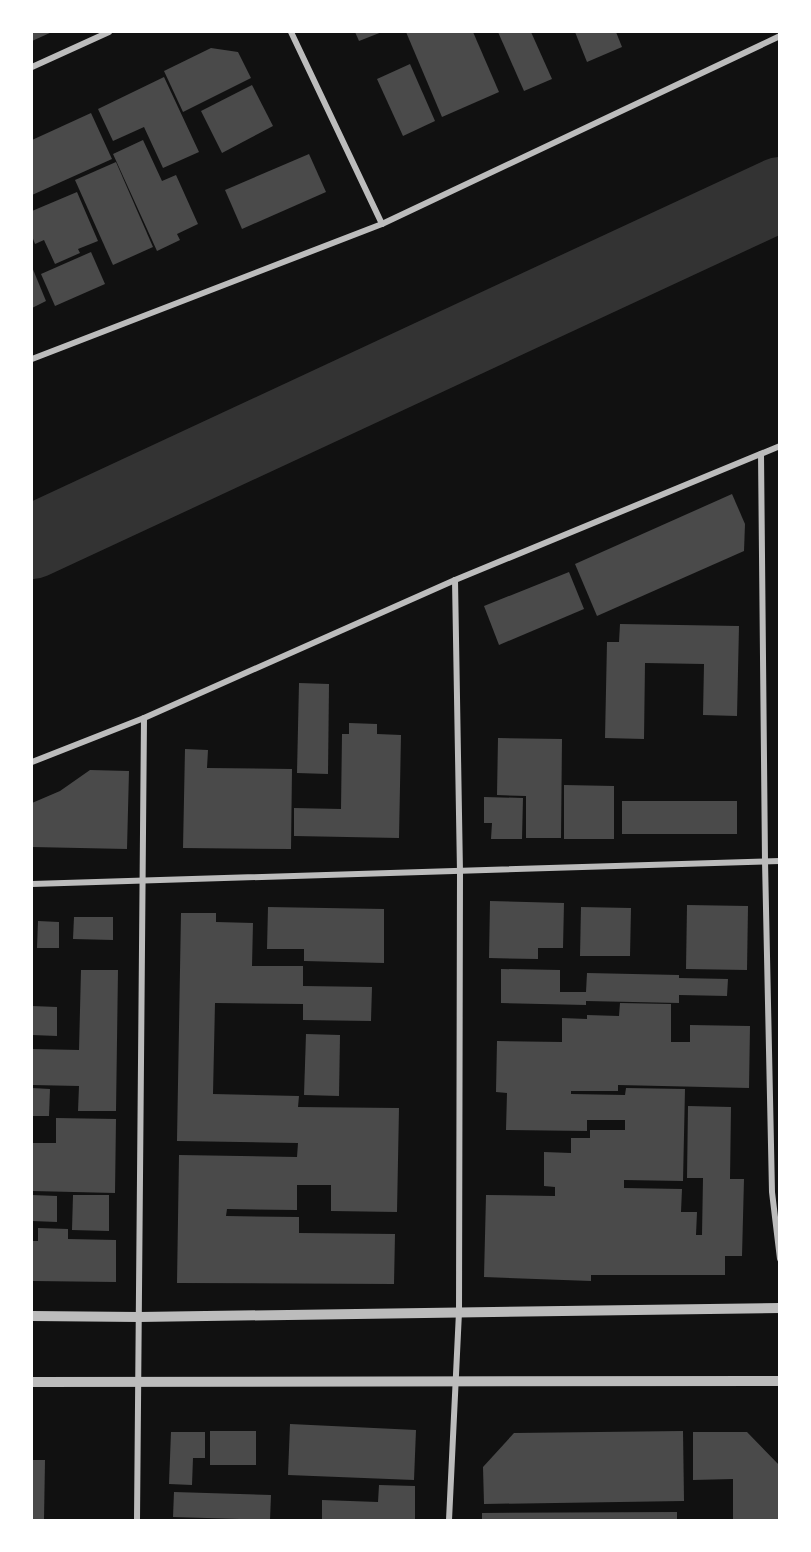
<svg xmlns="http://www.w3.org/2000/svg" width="811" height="1552" font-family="'Titillium Web',sans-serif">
  <rect width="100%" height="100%" fill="#111"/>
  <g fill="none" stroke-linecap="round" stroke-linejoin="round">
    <!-- river -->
    <path stroke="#333" stroke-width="74" d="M32 542 780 194"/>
  </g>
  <!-- building -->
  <g fill="#4a4a4a">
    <path d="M32 32H52L32 41Z"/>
    <path d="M355 32H382L359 41Z"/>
    <path d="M406 32H473L499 92 442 117Z"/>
    <path d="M498 32H531L552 79 524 91Z"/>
    <path d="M575 32H616L622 47 587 62Z"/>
    <path d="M211 48 238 52 251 78 183 112 164 71Z"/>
    <path d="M410 64 435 121 403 136 377 79Z"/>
    <path d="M164 77 199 152 163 168 144 127 113 141 98 109Z"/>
    <path d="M252 85 273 126 222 153 201 111Z"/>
    <path d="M91 113 112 159 32 195V140Z"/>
    <path d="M143 140 162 181 176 175 198 224 177 234 180 240 157 251 113 154Z"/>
    <path d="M309 154 326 192 242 229 225 190Z"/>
    <path d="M116 162 153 247 113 265 75 180Z"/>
    <path d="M77 192 98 241 78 249 80 253 55 264 44 240 35 244 32 236V211Z"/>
    <path d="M91 252 105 284 55 306 41 274Z"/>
    <path d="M32 267 46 301 32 308Z"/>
    <path d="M732 494 745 524 744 551 597 616 575 564Z"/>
    <path d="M569 572 584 609 499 645 484 606Z"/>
    <path d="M620 624 739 626 737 716 703 715 704 664 645 663 644 739 605 738 607 642H619Z"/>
    <path d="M299 683 329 684 328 774 297 773Z"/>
    <path d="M349 723 377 724V734L401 735 399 838 294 836V808L341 809 342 734H349Z"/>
    <path d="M498 738 562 739 561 838H526V796L497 795Z"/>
    <path d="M185 749 208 750 207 768 292 769 291 849 183 848Z"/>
    <path d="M90 770 129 771 127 849 32 847V803L60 791Z"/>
    <path d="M564 785 614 786V839H564Z"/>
    <path d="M484 797 523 798 522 839H491L492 823H484Z"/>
    <rect x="622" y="801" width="115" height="33"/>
    <path d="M490 901 564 903 563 948H538V959L489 958Z"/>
    <path d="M687 905 748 906 747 970 686 969Z"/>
    <path d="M268 907 384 909V963L304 961V949H267Z"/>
    <path d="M581 907 631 908 630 956H580Z"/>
    <path d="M181 913H216V922L253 923 252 966H303V986L372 987 371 1021 303 1020V1004L215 1003 213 1094 299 1096 298 1107 399 1108 397 1212 331 1211V1185H297V1210L227 1209 226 1216 299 1217V1233L395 1234 394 1284 177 1283 179 1155 297 1157 298 1143 177 1141Z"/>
    <path d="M74 917H113V940L73 939Z"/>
    <path d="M38 921 59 922V948H37Z"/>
    <path d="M501 969 560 970V992H586L587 973 679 975V978L728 979 727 996 679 995V1003L586 1001V1005L501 1003Z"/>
    <path d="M81 970H118L116 1111H78L79 1086 32 1085V1049L79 1050Z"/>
    <path d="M620 1003 671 1004V1042H690V1025L750 1026 749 1088 618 1085V1091H571V1094L625 1095 626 1088 685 1089 683 1181 624 1180V1188L682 1189 681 1212H697L696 1235H702L703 1178H687L688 1106 731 1107 730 1179H744L742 1256H725V1275H591V1281L484 1277 486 1195 555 1196V1187L544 1186V1152L571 1153V1138H590V1130H625V1120H587V1131L506 1130 507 1093 496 1092 497 1041 562 1042V1018L587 1019V1015L619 1016Z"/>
    <path d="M32 1006 57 1007V1036L32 1035Z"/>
    <path d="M306 1034 340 1035 339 1096 304 1095Z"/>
    <path d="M32 1088 50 1089 49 1116H32Z"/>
    <path d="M56 1118 116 1119 115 1193 32 1191V1143H56Z"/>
    <path d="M32 1195 57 1196V1222L32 1221Z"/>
    <path d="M73 1195H109V1231L72 1230Z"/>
    <path d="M38 1228 68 1229V1239L116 1240V1282L32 1281V1241H38Z"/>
    <path d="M290 1424 416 1430 414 1480 288 1475Z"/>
    <rect x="210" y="1431" width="46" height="34"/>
    <path d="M683 1431 684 1501 484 1504 483 1467 514 1433Z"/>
    <path d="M171 1432H205V1458H193L192 1485 169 1484Z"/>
    <path d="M693 1432H747L780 1466V1520H733V1479L693 1480Z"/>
    <path d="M32 1460H45L44 1520H32Z"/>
    <path d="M379 1485 415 1486V1520H322V1500L378 1502Z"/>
    <path d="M174 1492 271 1495 270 1520 173 1517Z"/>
    <path d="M677 1512V1520H482V1513Z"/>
  </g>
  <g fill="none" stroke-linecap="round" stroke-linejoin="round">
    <!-- minor -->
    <g stroke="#bcbcbc" stroke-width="6">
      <path d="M291 32 382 224"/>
      <path d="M32 67 109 32"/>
      <path d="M32 359 382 224 780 36"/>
      <path d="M761 454 765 861 772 1192 780 1259"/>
      <path d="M32 762 144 718 455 580 780 446"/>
      <path d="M32 884 780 861"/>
      <path d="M137 1520 144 718"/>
      <path d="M449 1520 459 1312 460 872 455 580"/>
    </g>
    <!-- tertiary -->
    <g stroke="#bcbcbc" stroke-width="10">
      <path d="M32 1316 139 1317 780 1308"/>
      <path d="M32 1382 780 1381"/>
    </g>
  </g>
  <!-- border -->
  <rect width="811" height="1552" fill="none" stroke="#ffffff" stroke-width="66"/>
</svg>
